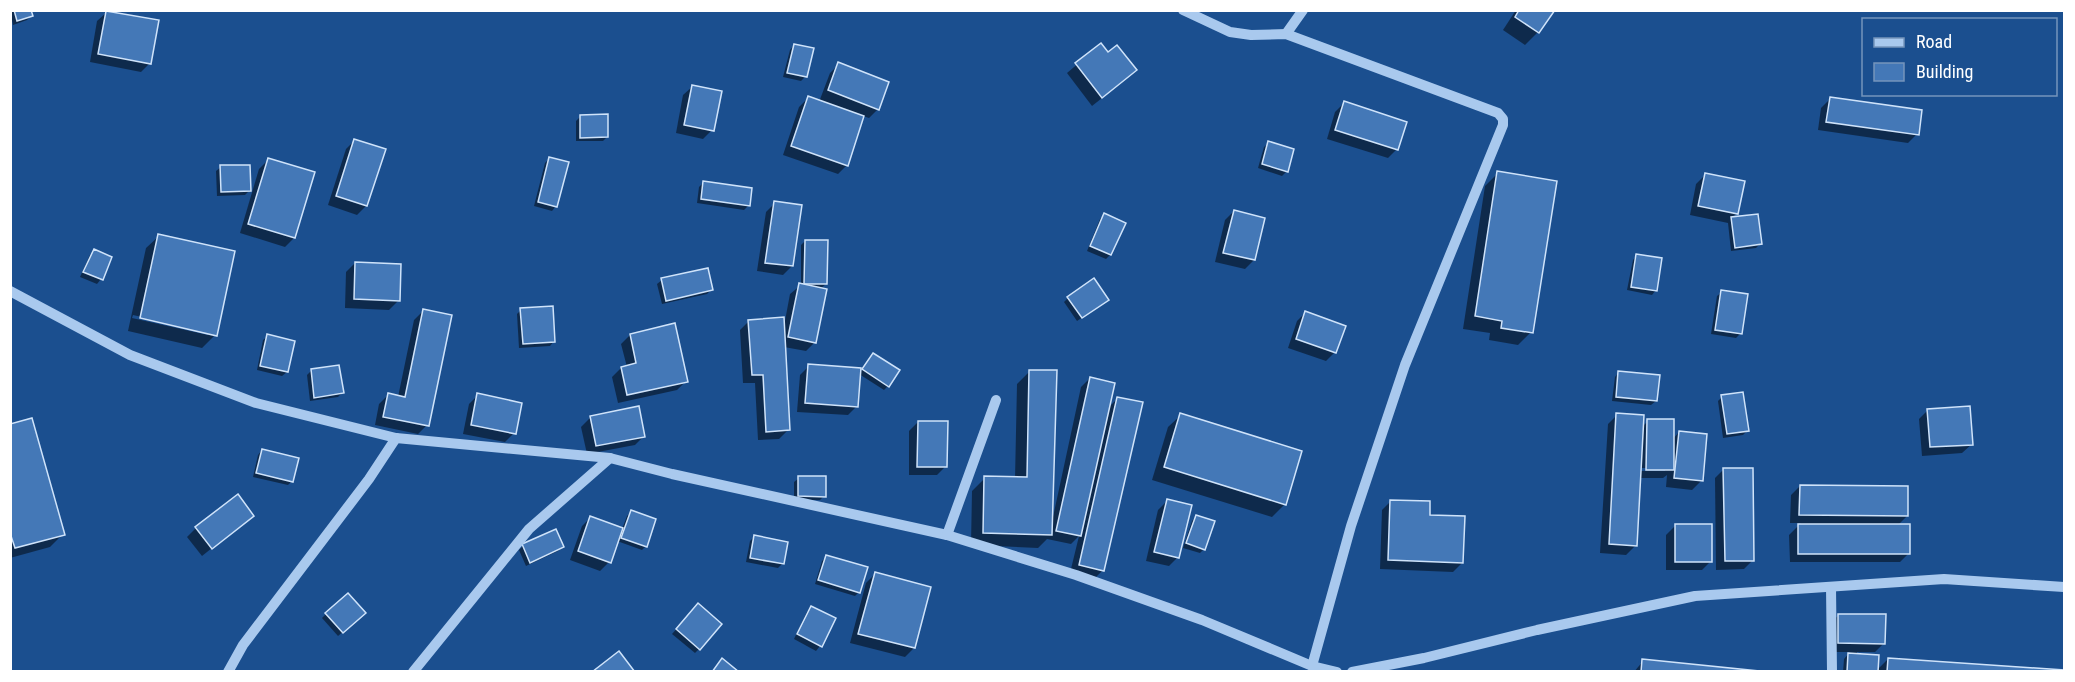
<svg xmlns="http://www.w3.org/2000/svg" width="2075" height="682" font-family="'Roboto Condensed',sans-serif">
  <rect width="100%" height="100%" fill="#1b4f8f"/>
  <!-- shadow -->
  <g fill="#0007" fill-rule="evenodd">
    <path d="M10 10H30L31 16 27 20 13 25Z"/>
    <path d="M1516 10H1553L1538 32 1525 45 1503 30Z"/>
    <path d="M107 12 150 63 141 72 90 62 97 21Z"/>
    <path d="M794 45 806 76 801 81 783 77 790 50Z"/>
    <path d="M1100 45 1126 79 1092 106 1067 73Z"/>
    <path d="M839 64 878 109 869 118 863 116 847 165 838 174 783 155 799 107 808 98 819 102 830 73Z"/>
    <path d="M693 86 712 130 703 139 676 133 683 95Z"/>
    <path d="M1830 99 1917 134 1908 143 1818 130 1821 108Z"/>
    <path d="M1344 103 1397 149 1388 158 1327 139 1335 112Z"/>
    <path d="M581 116 607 137 603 141H576V121Z"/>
    <path d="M355 140 384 150 366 206 357 215 328 205 346 149Z"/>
    <path d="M1269 143 1287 171 1282 176 1258 168 1264 147Z"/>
    <path d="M549 159 556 206 552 211 534 206 545 163Z"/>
    <path d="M268 160 294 238 285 247 240 233 259 169Z"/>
    <path d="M221 167 249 191 245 195 217 196 216 171Z"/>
    <path d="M1498 173 1531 332 1518 345 1489 340 1490 333 1463 329 1485 186Z"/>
    <path d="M1705 175 1743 183 1736 214 1731 219 1760 244 1756 248 1731 251 1728 223 1690 215 1696 184Z"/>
    <path d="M704 182 749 205 744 210 697 203 699 187Z"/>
    <path d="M775 203 792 266 783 275 757 271 766 212Z"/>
    <path d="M1234 211 1254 260 1245 269 1215 262 1225 220Z"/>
    <path d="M1105 215 1110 255 1106 259 1087 251 1100 219Z"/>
    <path d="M159 236 215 335 202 348 128 331 146 248ZM133 315 208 332V335L132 318Z"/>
    <path d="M805 241 826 284 820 289 815 342 806 351 784 347 788 430 779 439 758 440 755 383H743L740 330 749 321 784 326 790 294 801 285V245Z"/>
    <path d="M94 251 110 258 101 279 97 284 80 277 90 255Z"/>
    <path d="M1637 255 1656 290 1652 295 1627 290 1633 260Z"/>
    <path d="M355 263 398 301 389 310 345 308 346 272Z"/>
    <path d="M662 280 711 290 707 294 662 304 657 284Z"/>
    <path d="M1722 292 1740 334 1736 338 1711 334 1717 296Z"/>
    <path d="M1068 298 1103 304 1077 321 1064 302Z"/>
    <path d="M521 310 554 341 550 346 519 348 517 314Z"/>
    <path d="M423 311 427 425 418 434 375 425 379 404 388 395 398 397 414 320Z"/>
    <path d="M1306 312 1335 352 1326 361 1288 348 1297 321Z"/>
    <path d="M630 335 686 381 677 390 618 403 612 377 621 368 627 367 621 344Z"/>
    <path d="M268 336 287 372 282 376 257 370 263 340Z"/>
    <path d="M869 359 888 386 884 390 859 374Z"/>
    <path d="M809 366 857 406 848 415 797 412 800 375Z"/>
    <path d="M311 371 342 393 338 397 310 401 307 375Z"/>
    <path d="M1030 371 1051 517H1053L1081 387 1090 378 1108 408 1118 398 1103 570 1094 579 1070 573 1079 536 1071 544 1047 539 1038 548 971 545 972 491 985 478 1015 479 1017 384Z"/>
    <path d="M1619 372 1656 401 1651 405 1612 401 1615 377Z"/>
    <path d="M478 395 514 433 505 442 463 434 469 404Z"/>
    <path d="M1722 397 1747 431 1743 435 1723 438 1718 401Z"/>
    <path d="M638 408 644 436 635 445 587 454 581 427 590 418Z"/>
    <path d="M1928 410 1972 444 1962 453 1922 456 1919 419Z"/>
    <path d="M1181 415 1285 504 1272 517 1152 480 1168 427Z"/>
    <path d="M1617 415 1642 427 1648 421 1673 439 1679 432 1701 481 1692 490 1666 487 1667 475 1663 478H1639L1635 546 1626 555 1600 553 1608 424ZM1639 468H1665V471H1639Z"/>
    <path d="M918 422 946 466 937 475H909V431Z"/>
    <path d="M10 426 63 534 50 547 10 558Z"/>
    <path d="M262 450 292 481 288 485 253 477 258 455Z"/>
    <path d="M1724 469 1753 560 1744 569 1716 570 1715 478Z"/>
    <path d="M799 478 824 496 820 500H794V482Z"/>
    <path d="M1800 486 1907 516 1897 526 1909 553 1900 562H1790L1789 535 1801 523H1790L1791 495Z"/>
    <path d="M1167 501 1178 557 1169 566 1146 561 1158 510Z"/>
    <path d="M1391 501 1428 517 1462 563 1453 572 1380 569 1382 510Z"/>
    <path d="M631 512 646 546 642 550 617 541 609 562 600 571 570 560 582 526 591 517 622 529 627 516Z"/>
    <path d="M252 516 202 556 187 537 196 528Z"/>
    <path d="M1196 516 1204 549 1200 553 1183 548 1192 521Z"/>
    <path d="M1676 525 1711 561 1702 570H1666V535Z"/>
    <path d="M755 536 782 564 778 568 746 562 750 541Z"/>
    <path d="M523 546 562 547 558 551 526 566 519 550Z"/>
    <path d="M826 557 859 592 855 596 815 584 822 561Z"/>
    <path d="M875 574 914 648 905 657 850 643 866 583Z"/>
    <path d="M812 608 834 619 820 646 816 651 794 639 807 612Z"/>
    <path d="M694 609 699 649 695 653 672 634Z"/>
    <path d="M326 614 360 617 338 636 322 618Z"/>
    <path d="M1839 615 1884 643 1875 652H1857V655L1876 671 1888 659 2064 672H1843L1844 659 1850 652H1830L1829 624Z"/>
    <path d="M1643 661 1749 672H1634Z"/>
  </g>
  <!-- building -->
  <g fill="#4478b7" stroke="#cfe3fa" stroke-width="1.5">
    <path d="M14 10H31L33 16 17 21Z"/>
    <path d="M1519 10H1555L1539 33 1515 17Z"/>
    <path d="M106 11 159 20 151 64 98 54Z"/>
    <path d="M1101 43 1108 52 1117 45 1137 70 1102 98 1075 63Z"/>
    <path d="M794 44 814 48 807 77 787 73Z"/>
    <path d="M838 62 889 82 879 110 828 90Z"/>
    <path d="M692 85 722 91 714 131 684 125Z"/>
    <path d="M808 96 864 116 848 166 791 146Z"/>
    <path d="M1830 97 1922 110 1919 135 1826 122Z"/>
    <path d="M1344 101 1407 122 1398 150 1335 130Z"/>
    <path d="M608 114V137L580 138V115Z"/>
    <path d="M354 139 386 149 367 206 336 196Z"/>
    <path d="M1268 141 1294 149 1288 172 1262 164Z"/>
    <path d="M549 157 569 162 557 207 538 202Z"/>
    <path d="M268 158 315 172 295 238 248 224Z"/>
    <path d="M220 165H250L251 191 221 192Z"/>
    <path d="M1497 171 1557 181 1533 333 1501 328 1502 321 1475 316Z"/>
    <path d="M1705 173 1745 181 1738 214 1698 206Z"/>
    <path d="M703 181 752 188 750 206 701 199Z"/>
    <path d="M774 201 802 205 793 266 765 263Z"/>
    <path d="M1234 210 1265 218 1255 260 1223 253Z"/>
    <path d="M1104 213 1126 223 1111 255 1090 246Z"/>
    <path d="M1758 214 1762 244 1735 248 1731 217Z"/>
    <path d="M158 234 235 251 217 336 140 318Z"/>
    <path d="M805 240H828L827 284H804Z"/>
    <path d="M94 249 112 257 103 280 83 272Z"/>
    <path d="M1636 254 1662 258 1657 291 1631 287Z"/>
    <path d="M355 262 401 264 400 301 354 299Z"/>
    <path d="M708 268 713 290 666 301 661 278Z"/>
    <path d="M1094 278 1109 300 1082 318 1067 297Z"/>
    <path d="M799 283 827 289 816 343 788 337Z"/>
    <path d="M1721 290 1748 294 1742 334 1715 330Z"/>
    <path d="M553 306 555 342 523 344 520 308Z"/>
    <path d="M423 309 452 315 429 426 383 417 388 393 405 397Z"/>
    <path d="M1305 311 1346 326 1336 353 1296 339Z"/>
    <path d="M784 317 790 430 766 432 763 375H752L748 320Z"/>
    <path d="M675 323 688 382 627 395 621 367 636 363 630 334Z"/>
    <path d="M267 334 295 341 288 372 260 366Z"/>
    <path d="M873 353 900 370 889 387 862 369Z"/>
    <path d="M808 364 861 368 858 407 805 403Z"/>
    <path d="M339 365 344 393 314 398 311 369Z"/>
    <path d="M1029 370H1057L1052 535 983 533 984 476 1027 477Z"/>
    <path d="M1618 371 1660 375 1657 401 1616 397Z"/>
    <path d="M1090 377 1115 383 1081 536 1056 531Z"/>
    <path d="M1743 392 1749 431 1727 434 1721 395Z"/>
    <path d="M477 393 522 403 516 434 471 425Z"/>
    <path d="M1117 397 1143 402 1104 571 1079 565Z"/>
    <path d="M639 406 645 437 596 446 590 416Z"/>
    <path d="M1970 406 1973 445 1930 447 1927 409Z"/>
    <path d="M1180 413 1302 451 1286 505 1164 467Z"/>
    <path d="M1616 413 1644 415 1637 546 1609 544Z"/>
    <path d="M32 418 65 535 15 548 10 533V424Z"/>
    <path d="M1647 419H1674V470H1646Z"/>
    <path d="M918 421H948L947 467H917Z"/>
    <path d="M1679 431 1707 434 1703 481 1674 478Z"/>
    <path d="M262 449 299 458 293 482 256 473Z"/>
    <path d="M1723 468H1753L1754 561H1725Z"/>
    <path d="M798 476H826V497L798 496Z"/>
    <path d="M1800 485 1908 486V516L1799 515Z"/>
    <path d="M238 494 254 516 212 549 195 527Z"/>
    <path d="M1167 499 1192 505 1179 558 1154 552Z"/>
    <path d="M1390 500 1430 501V515L1465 516 1463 563 1388 560Z"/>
    <path d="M631 510 656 519 647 547 621 538Z"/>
    <path d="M1196 515 1215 521 1205 550 1186 543Z"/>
    <path d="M590 516 623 528 611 563 578 551Z"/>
    <rect x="1675" y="524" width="37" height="38"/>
    <rect x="1798" y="524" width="112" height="30"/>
    <path d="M556 529 564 547 530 563 522 544Z"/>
    <path d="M754 535 788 542 784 564 750 558Z"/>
    <path d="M826 555 868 567 860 593 818 580Z"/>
    <path d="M875 572 931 587 915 648 858 634Z"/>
    <path d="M348 593 366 613 343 633 325 613Z"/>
    <path d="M698 603 722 624 700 650 676 629Z"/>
    <path d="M811 606 836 618 822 647 797 634Z"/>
    <path d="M1838 614H1886L1885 644 1838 643Z"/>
    <path d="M619 651 635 672H592Z"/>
    <path d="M1848 653 1879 655 1878 672H1847Z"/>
    <path d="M722 658 739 672H712Z"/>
    <path d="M1888 658 2064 670V672H1887Z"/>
    <path d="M1642 659 1759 671V672H1641Z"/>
  </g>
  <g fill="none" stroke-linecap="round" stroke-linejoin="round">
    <!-- minor -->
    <g stroke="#a9c9ee" stroke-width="10">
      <path d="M1183 10 1230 32 1251 35 1286 34 1498 113 1503 119V125L1405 365 1351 526 1312 666"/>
      <path d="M1286 34 1303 10"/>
      <path d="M10 291 130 355 256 403 396 438 610 458 672 474 947 535 1076 575 1202 620 1312 666 1337 672"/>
      <path d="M947 535 996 400"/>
      <path d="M1831 587 1832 672"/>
      <path d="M228 672 243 645 369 479 396 438"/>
      <path d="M413 672 529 529 610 458"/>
      <path d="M1352 672 1424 658 1537 630 1695 596 1944 579 2064 587"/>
    </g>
  </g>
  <!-- border -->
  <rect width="2075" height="682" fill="none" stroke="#ffffff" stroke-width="24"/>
  <!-- legend -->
  <rect x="1862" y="18" width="195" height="78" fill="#1b4f8f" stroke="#7695bc" stroke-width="1.5"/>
  <rect x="1874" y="38" width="30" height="9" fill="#a9c9ee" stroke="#7695bc" stroke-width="1.5"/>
  <text x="1916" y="48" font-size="18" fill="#ffffff">Road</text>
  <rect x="1874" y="63" width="30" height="18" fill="#4478b7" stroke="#7695bc" stroke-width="1.5"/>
  <text x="1916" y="78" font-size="18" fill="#ffffff">Building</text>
</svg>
